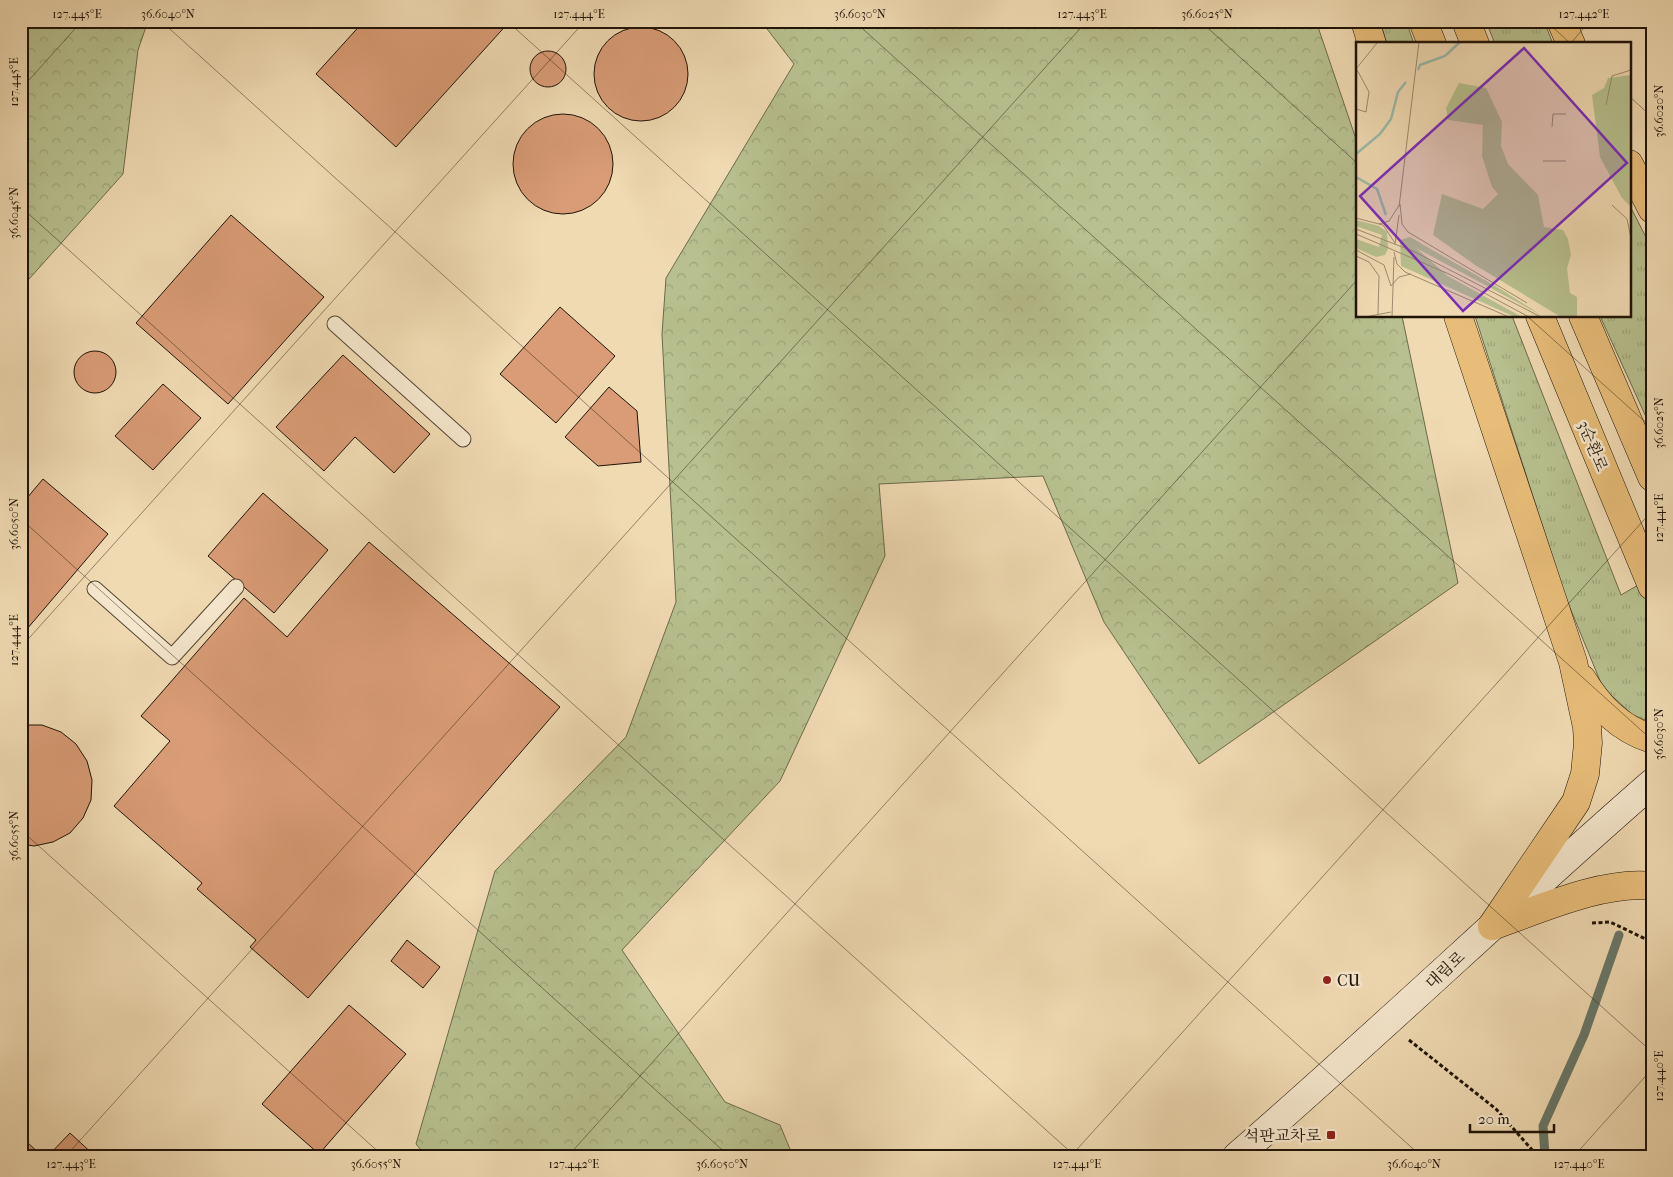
<svg xmlns="http://www.w3.org/2000/svg" width="1673" height="1177" font-family="'IM FELL French Canon','Noto Serif KR',serif">
  <defs>
    <pattern id="grass-tufts" width="24" height="20" patternUnits="userSpaceOnUse" patternTransform="scale(1.25)"><rect width="24" height="20" fill="#b7c08e"/><path d="M3 7l-1-3M5 7V3M7 7l1-3M15 17l-1-3M17 17v-4M19 17l1-3" fill="none" stroke="#9da479"/></pattern>
    <pattern id="forest-crowns" width="20" height="18" patternUnits="userSpaceOnUse" patternTransform="scale(1.25)"><rect width="20" height="18" fill="#b7c08e"/><path d="M2 6a3 3 0 1 1 6 0M12 15a3 3 0 1 1 6 0" fill="none" stroke="#9da479"/></pattern>
  </defs>
  <rect width="100%" height="100%" fill="#f0dab2"/>
  <filter id="stains"><feTurbulence type="fractalNoise" baseFrequency=".004" numOctaves="4"/><feColorMatrix values="0 0 0 0 .2 0 0 0 0 .09 0 0 0 0 .02 0 0 0 .5 -.17"/></filter>
  <radialGradient id="worn" r=".72"><stop offset=".6" stop-color="#630" stop-opacity="0"/><stop offset="1" stop-color="#630" stop-opacity=".3"/></radialGradient>
  <!-- grass -->
  <g fill="url(#grass-tufts)" stroke="#6b6a4b">
    <path d="M1380 21H1406L1414 44H1387Z"/>
    <path d="M1486 21H1544L1553 44H1495Z"/>
    <path d="M1629 204 1652 249V430L1600 316H1629Z"/>
    <path d="M1475 316H1512L1621 595 1652 577V723L1633 715 1603 688 1564 593Z"/>
  </g>
  <!-- forest -->
  <g fill="url(#forest-crowns)" stroke="#6b6a4b">
    <path d="M21 21H148L138 50 123 174 21 288Z"/>
    <path d="M761 21H1316L1357 142V316H1402L1458 583 1199 764 1104 622 1043 476 879 484 885 556 780 781 622 950 725 1102 780 1125 792 1154 791 1156H426L416 1144 495 871 626 737 676 602 662 334 666 278 794 64Z"/>
  </g>
  <g fill="none" stroke-linecap="round" stroke-linejoin="round">
    <!-- stream -->
    <path stroke="#697869" stroke-width="9" d="M1545 1156 1543 1126 1584 1035 1619 935"/>
  </g>
  <!-- building -->
  <g fill="#d99c76" stroke="#1f1408">
    <path d="M364 21H510L396 147 316 74Z"/>
    <circle cx="641" cy="74" r="47"/>
    <circle cx="548" cy="69" r="18"/>
    <circle cx="563" cy="164" r="50"/>
    <path d="M231 215 324 297 228 404 136 323Z"/>
    <path d="M560 307 615 356 556 423 500 374Z"/>
    <circle cx="95" cy="372" r="21"/>
    <path d="M343 355 430 434 394 473 355 437 324 471 276 427Z"/>
    <path d="M163 384 201 418 153 470 115 436Z"/>
    <path d="M609 387 637 411 641 462 598 466 565 437Z"/>
    <path d="M43 479 108 534 21 636V505Z"/>
    <path d="M263 493 328 550 274 613 208 556Z"/>
    <path d="M369 542 560 707 308 998 250 947 256 940 197 889 202 883 114 806 170 741 141 716 244 598 287 637Z"/>
    <path d="M22 725H42L61 732 76 744 87 761 92 780 91 800 83 818 70 833 53 842 34 846 21 844Z"/>
    <path d="M407 940 440 967 423 988 391 961Z"/>
    <path d="M349 1005 406 1054 319 1154 262 1104Z"/>
    <path d="M70 1133 95 1156H48Z"/>
    <path d="M27 1142 42 1156H21V1149Z"/>
  </g>
  <g fill="none" stroke-linecap="round" stroke-linejoin="round">
    <!-- lane casing -->
    <g stroke="#534632" stroke-width="17">
      <g id="lane">
        <path d="M335 324 463 439"/>
        <path d="M95 589 172 657 236 587"/>
      </g>
    </g>
    <!-- secondary casing -->
    <g stroke="#1f1408" stroke-width="29">
      <path id="secondary" d="M1237 1156C1378 1034 1512 905 1652 783"/>
    </g>
    <!-- highway casing -->
    <g stroke="#1f1408" stroke-width="29">
      <g id="highway">
        <path d="M1365 21 1372 44"/>
        <path d="M1423 21 1432 44"/>
        <path d="M1466 21 1475 44"/>
        <path d="M1561 21 1571 44"/>
        <path d="M1629 164 1652 209"/>
        <path d="M1458 316 1573 662 1587 727 1588 743 1585 774 1576 802 1492 926"/>
        <path d="M1540 316 1652 586"/>
        <path d="M1583 316 1652 477"/>
        <path d="M1582 679C1599 707 1620 729 1652 739"/>
        <path d="M1492 926C1538 910 1604 880 1652 886"/>
      </g>
    </g>
    <!-- path -->
    <g stroke="#1f1408" stroke-width="3" stroke-dasharray="4 2.5" stroke-linecap="butt">
      <path d="M1592 923 1610 922 1652 942"/>
      <path d="M1409 1040 1496 1109 1533 1151 1535 1156"/>
    </g>
    <!-- lane -->
    <use href="#lane" stroke="#f5e7cd" stroke-width="15"/>
    <!-- secondary -->
    <use href="#secondary" stroke="#f5e7cd" stroke-width="28"/>
    <!-- highway -->
    <use href="#highway" stroke="#e8bd79" stroke-width="28"/>
  </g>
  <!-- ticks -->
  <path fill="none" stroke="#1f1408" stroke-width="1" stroke-opacity="0.45" d="M161 21 1421 1156M507 21 1652 1052M854 21 1652 740M1200 21 1357 163M1546 21 1571 44M1570 44 1590 21M21 89 82 21M1629 96 1652 117M21 207 1075 1156M1527 316 1652 428M21 519 729 1156M21 647 585 21M21 830 383 1156M21 1142 37 1156M66 1156 1087 21M568 1156 1357 280M1071 1156 1652 511M1574 1156 1652 1069"/>
  <!-- markers -->
  <g fill="#8f2418" stroke="#f5e7cd" stroke-width="2">
    <circle cx="1327" cy="980" r="5"/>
    <rect x="1326" y="1130" width="10" height="10" rx="2.5"/>
  </g>
  <g text-anchor="middle" dominant-baseline="central" stroke-width="5" stroke-linejoin="round" paint-order="stroke">
    <!-- street labels -->
    <g font-size="16" fill="#1f1408" stroke="#f5e7cd">
      <text transform="translate(1593 446) rotate(68)">3순환로</text>
      <text transform="translate(1445 970) rotate(-43)">대림로</text>
    </g>
    <!-- poi labels -->
    <g font-size="16" fill="#1f1408" stroke="#f5e7cd" text-anchor="start">
      <text x="1337" y="980">CU</text>
      <text x="1321" y="1135" text-anchor="end">석판교차로</text>
    </g>
  </g>
  <!-- overview -->
  <g transform="translate(1356 42)">
    <rect width="275" height="275" fill="#f0dab2"/>
    <path d="M0 178 23 184 31 190 32 207 29 213 20 215 0 206V197L23 205 26 193 0 184ZM54 195 146 248 185 273 60 206 92 234 166 275H159L45 224 44 198Z" fill="#b7c08e"/>
    <path d="M275 33V165L266 156 244 115 236 53 248 46 252 36ZM103 41 130 46 146 80 145 104 152 122 182 153 188 185 207 188 212 197 215 213 211 226 214 251 221 255V275H205L119 223 77 193 86 152 127 167 142 152 136 145 126 114 127 83 92 78 90 66Z" fill="#b7c08e"/>
    <path fill="none" stroke="#9abbaa" stroke-width="2.5" d="M62 28 64 23 89 14 104 0M0 112 24 92 35 77 42 50 50 40M0 135 21 147 30 173"/>
    <path fill="none" stroke="#9c8b6e" stroke-width="1" d="M0 26 13 50 10 70 0 67M0 27 21 1M250 63 256 34 275 28M196 85 197 72H210M187 119H210M44 162 46 182 52 190 171 261M256 163 271 177 275 196M43 165 63 0M0 176 27 183 39 201M23 182 33 179 44 162M0 187 59 210 185 275M0 192 93 232 173 275M39 202 43 173M0 208 28 223 35 244M38 210 41 222 49 230 153 275M0 214 13 220 23 234 22 272M35 244 43 235 55 232M9 275 35 270M36 275 38 215"/>
    <path fill="#7b2cbf" fill-opacity="0.15" stroke="#7b2cbf" stroke-width="2.5" d="M168 6 271 121 107 269 4 154Z"/>
    <rect width="275" height="275" fill="none" stroke="#1f1408" stroke-width="2.5"/>
  </g>
  <!-- margin -->
  <rect width="1673" height="1177" fill="none" stroke="#f0dab2" stroke-width="55"/>
  <!-- scale -->
  <path d="M1470 1124v8h84v-8" fill="none" stroke="#1f1408" stroke-width="2.5"/>
  <text x="1478" y="1124" font-size="15" fill="#1f1408" stroke="#f5e7cd" stroke-width="4" paint-order="stroke">20 m</text>
  <rect x="28" y="28" width="1618" height="1122" fill="none" stroke="#1f1408" stroke-width="2"/>
  <g font-size="12" text-anchor="middle" fill="#1f1408">
    <text x="77" y="18">127.445°E</text>
    <text x="168" y="18">36.6040°N</text>
    <text x="579" y="18">127.444°E</text>
    <text x="860" y="18">36.6030°N</text>
    <text x="1082" y="18">127.443°E</text>
    <text x="1207" y="18">36.6025°N</text>
    <text x="1584" y="18">127.442°E</text>
    <text transform="translate(14 82) rotate(-90)" y="4">127.445°E</text>
    <text transform="translate(1659 111) rotate(-90)" y="4">36.6020°N</text>
    <text transform="translate(14 213) rotate(-90)" y="4">36.6045°N</text>
    <text transform="translate(1659 423) rotate(-90)" y="4">36.6025°N</text>
    <text transform="translate(1659 518) rotate(-90)" y="4">127.441°E</text>
    <text transform="translate(14 524) rotate(-90)" y="4">36.6050°N</text>
    <text transform="translate(14 640) rotate(-90)" y="4">127.444°E</text>
    <text transform="translate(1659 734) rotate(-90)" y="4">36.6030°N</text>
    <text transform="translate(14 836) rotate(-90)" y="4">36.6055°N</text>
    <text transform="translate(1659 1076) rotate(-90)" y="4">127.440°E</text>
    <text x="71" y="1168">127.443°E</text>
    <text x="376" y="1168">36.6055°N</text>
    <text x="574" y="1168">127.442°E</text>
    <text x="722" y="1168">36.6050°N</text>
    <text x="1077" y="1168">127.441°E</text>
    <text x="1414" y="1168">36.6040°N</text>
    <text x="1579" y="1168">127.440°E</text>
  </g>
  <rect width="100%" height="100%" filter="url(#stains)"/>
  <rect width="100%" height="100%" fill="url(#worn)"/>
</svg>
